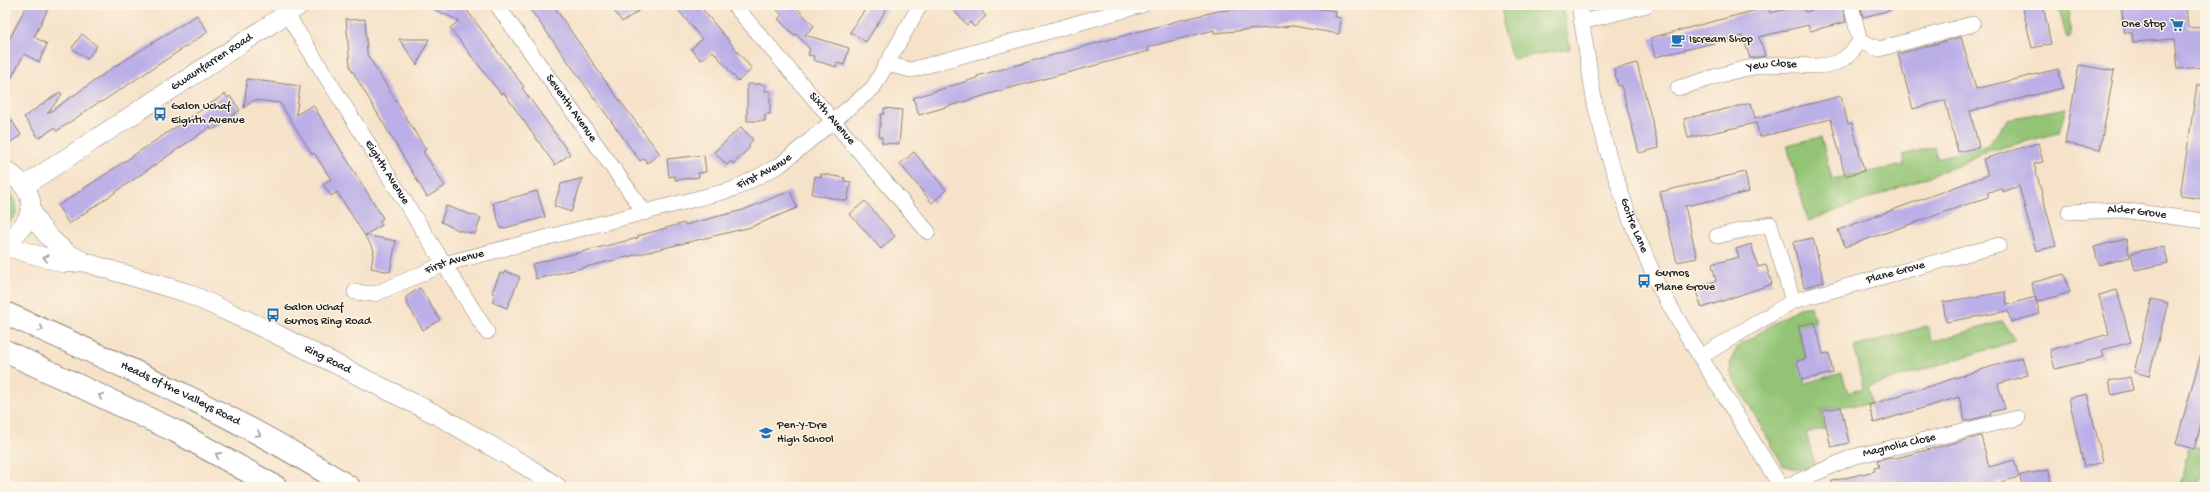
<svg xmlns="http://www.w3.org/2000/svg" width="2210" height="492" font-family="'Gochi Hand',sans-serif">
  <rect width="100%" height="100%" fill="#fcf5e5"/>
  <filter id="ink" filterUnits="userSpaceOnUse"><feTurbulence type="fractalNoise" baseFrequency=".025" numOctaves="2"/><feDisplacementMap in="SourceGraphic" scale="8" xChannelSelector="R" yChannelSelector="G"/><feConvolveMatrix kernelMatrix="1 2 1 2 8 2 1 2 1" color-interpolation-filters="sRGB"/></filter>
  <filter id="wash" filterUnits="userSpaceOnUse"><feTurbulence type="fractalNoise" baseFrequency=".012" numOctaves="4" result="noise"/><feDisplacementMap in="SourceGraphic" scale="16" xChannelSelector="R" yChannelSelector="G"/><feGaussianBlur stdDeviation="0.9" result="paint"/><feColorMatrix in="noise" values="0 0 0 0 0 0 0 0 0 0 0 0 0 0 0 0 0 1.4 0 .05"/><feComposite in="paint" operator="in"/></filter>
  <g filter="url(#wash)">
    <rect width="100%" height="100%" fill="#f6e2c9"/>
    <!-- green -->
    <g fill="#93c474" stroke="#587048">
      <path d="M1502 5H1562L1570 49 1513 59 1504 35Z"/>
      <path d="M2058 5H2068L2071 37 2067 39Z"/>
      <path d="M2066 108 2059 133 1981 153 1960 165 1808 221 1787 145 1821 137 1832 179 1904 165 1902 155 1934 147 1937 158 1988 145 2008 119Z"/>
      <path d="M5 186C18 200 23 213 5 226Z"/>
      <path d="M1811 306 1815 322 1798 327 1806 359 1797 361 1805 383 1842 373 1848 393 1863 388 1854 347 1927 326 1932 342 2003 321 2015 341 1868 387 1871 404 1843 406 1821 410 1825 429 1806 433 1815 464C1803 471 1796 470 1783 465L1730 372 1731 360 1737 347 1798 308Z"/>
      <path d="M2189 445 2205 449V467L2197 487H2180Z"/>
    </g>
    <g id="blocks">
      <!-- building -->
      <g fill="#bbafe7">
        <path d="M27 5H50L34 37 47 44 39 62 24 54 5 90V48Z"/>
        <path d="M425 5H463L524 87 522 88 570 154 555 165 504 93 501 94 450 28 459 21Z"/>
        <path d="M527 5H553L608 85 660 154 647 163 644 158 640 161Z"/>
        <path d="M610 5H647L622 22Z"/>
        <path d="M674 5H699L752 69 738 81 713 51 701 60 691 49 702 39Z"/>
        <path d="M772 5H794L814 26 805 35 849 48 844 65 837 63 836 67 813 60 814 56 808 55 810 49 796 34 794 35 778 19 782 15Z"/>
        <path d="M868 5H889L866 42 850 32Z"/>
        <path d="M949 5H976L986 16 974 27 970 22 967 25Z"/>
        <path d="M1287 5V10L1313 8 1336 11 1335 17 1341 18 1339 34 1293 26 1214 33V30L1148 47 1149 51 1010 88 919 115 913 98 977 78V76L1177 21 1218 11Z"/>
        <path d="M1803 5 1805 12 1830 5H1842L1846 22 1810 31 1808 25 1759 37 1765 56 1750 58 1743 36 1655 57 1650 38 1768 7 1770 13Z"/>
        <path d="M1860 5H1891V10L1863 17Z"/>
        <path d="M2022 5H2043L2051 44 2032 48Z"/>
        <path d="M2121 5H2186L2188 28 2205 27V67L2178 69 2175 39 2133 42 2132 33H2125Z"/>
        <path d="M197 15 208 32 100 103 99 102 57 131 54 128 39 138 24 117 60 92 62 94 47 114 114 67Z"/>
        <path d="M346 18 348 20 365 19 367 54 426 150 423 151 445 186 427 197 350 67Z"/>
        <path d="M82 34 97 46 87 59 72 48Z"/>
        <path d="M1961 37 1976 89 2058 69 2063 88 1970 111 1979 147 1958 152 1945 100 1913 109 1898 54Z"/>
        <path d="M399 39H429L417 65Z"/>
        <path d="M1637 63 1659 148 1639 153 1621 85 1618 86 1614 69Z"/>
        <path d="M2079 65 2114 71 2100 150 2065 143Z"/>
        <path d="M247 79 300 86 296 115 313 105 383 218 379 221 382 225 365 235 396 241 390 272 371 268 374 250 337 192 331 196 323 184 331 179 314 153 312 154 280 103 254 100 244 108Z"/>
        <path d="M747 84H765V91H770V114H765V121H747Z"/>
        <path d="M2197 85H2205V199L2180 196Z"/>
        <path d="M225 94 228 98 230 96 240 110 212 130 210 127 69 224 58 206Z"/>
        <path d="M1841 96 1848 124 1852 123 1864 171 1845 176 1831 119 1760 137 1756 123 1688 138 1684 119 1751 103 1755 118Z"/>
        <path d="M884 108 902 110 899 144 882 143V137H879L881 114H884Z"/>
        <path d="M5 110 21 135 5 146Z"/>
        <path d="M741 127 753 140 748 145 750 147 733 164 731 161 727 165 714 152Z"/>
        <path d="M2038 143 2043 162 2034 164 2056 246 2036 251 2019 186 2003 192V189L1988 192V197L1845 247 1838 230 1988 175 1983 159Z"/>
        <path d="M914 152 946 190 932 203 900 164Z"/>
        <path d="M704 155 706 172 698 173 699 177 675 180V176L669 177 667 159Z"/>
        <path d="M1745 172 1749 192 1685 206 1697 258 1677 262 1660 192Z"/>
        <path d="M821 174 845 178 844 181 851 182 847 201 812 194 815 176 821 177Z"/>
        <path d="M583 178 571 212 554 206 561 184Z"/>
        <path d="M537 191 545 217 501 229 493 203Z"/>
        <path d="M790 191 797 208 751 227 536 279 532 264 638 238V236L684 223 685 225 743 210Z"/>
        <path d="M865 201 895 236 881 249 850 214Z"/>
        <path d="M446 206 481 218 475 234 458 230 441 222Z"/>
        <path d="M1813 238 1824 282 1804 287 1793 242Z"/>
        <path d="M2126 239 2130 257 2099 265 2094 247Z"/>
        <path d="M1751 244 1758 267 1766 265 1772 284 1702 308 1695 289 1716 281 1712 264 1739 257 1736 249Z"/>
        <path d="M2164 246 2168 263 2135 270 2131 253Z"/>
        <path d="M505 271 520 277 507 308 492 302 495 294 492 293 500 273 504 274Z"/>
        <path d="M2064 274 2070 292 2037 302 2031 283Z"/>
        <path d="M420 288 440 320 423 330 406 302V297Z"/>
        <path d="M2117 290 2131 342 2102 350 2104 357 2055 369 2050 350 2109 334 2099 295Z"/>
        <path d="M2005 292 2007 305 2035 297 2040 314 2011 322 2008 311 1946 322 1943 302Z"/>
        <path d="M2152 299 2168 303 2149 376 2134 372Z"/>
        <path d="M1815 322 1823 354 1829 353 1833 373 1802 380 1797 361 1806 359 1798 326Z"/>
        <path d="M2201 354H2205V411L2194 449 2176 444Z"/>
        <path d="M2022 357 2028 375 1998 384 2005 409 1990 412 1991 415 1965 421 1959 397 1874 423 1869 405Z"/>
        <path d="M2130 377 2133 390 2112 395 2109 381Z"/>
        <path d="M2087 394 2103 462 2084 467 2069 398Z"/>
        <path d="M1841 407 1849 443 1831 447 1823 411Z"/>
        <path d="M1981 436 1989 467 2014 460 2019 477 1984 487H1832V481L1875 471 1874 468 1879 467 1877 460 1891 457 1892 459Z"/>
        <path d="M2049 470 2052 487H2022L2020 475Z"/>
      </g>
    </g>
  </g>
  <g filter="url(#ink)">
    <use href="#blocks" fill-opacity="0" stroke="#897f72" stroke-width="1"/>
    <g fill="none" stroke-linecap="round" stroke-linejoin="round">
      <!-- minor casing -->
      <g stroke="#897f72" stroke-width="16">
        <g id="minor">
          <path id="s1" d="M281 5 487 332"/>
          <path id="s2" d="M497 5 645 213"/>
          <path id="s3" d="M734 5 928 232"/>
          <path id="s4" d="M1579 5 1595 105 1609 157 1630 219 1658 285 1685 332 1781 487"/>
          <path d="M1851 5 1860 41"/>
          <path d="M1582 22 1647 5"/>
          <path d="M887 64 911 70 1142 5"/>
          <path id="s5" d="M1678 88C1707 80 1737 68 1767 65 1790 62 1813 70 1835 63 1847 59 1853 51 1860 41L1879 49 1973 24"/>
          <path id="s6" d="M2069 212 2121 210 2205 221"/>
          <path d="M1717 236 1770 224 1793 301"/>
          <path id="s7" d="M355 292 375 294 444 264 734 189 780 165 873 88 920 5"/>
          <path id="s8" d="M1700 357 1793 301 1999 245"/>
          <path id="s9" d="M1785 487 1852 457 2018 418"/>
        </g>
      </g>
      <!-- tertiary casing -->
      <g stroke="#897f72" stroke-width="20">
        <g id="tertiary">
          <path d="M5 170C27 184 41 203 22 227 17 233 13 238 5 240"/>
          <path id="s10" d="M24 186 300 5"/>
          <path id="s11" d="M31 210 39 225 50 238 67 253 84 262 187 293 270 331 439 416 526 466 557 487"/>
          <path d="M5 246 64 263 80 262"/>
        </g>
      </g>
      <!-- trunk casing -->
      <g stroke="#897f72" stroke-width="24">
        <g id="trunk">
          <path id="s12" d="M5 313C122 365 241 417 349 487"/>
          <path d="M5 351 175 431 276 487"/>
        </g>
      </g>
      <!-- minor -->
      <use href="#minor" stroke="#fff" stroke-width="15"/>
      <!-- tertiary -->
      <use href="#tertiary" stroke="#fff" stroke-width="19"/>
      <!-- trunk -->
      <use href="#trunk" stroke="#fff" stroke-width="22"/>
    </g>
    <!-- one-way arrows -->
    <defs><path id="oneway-chevron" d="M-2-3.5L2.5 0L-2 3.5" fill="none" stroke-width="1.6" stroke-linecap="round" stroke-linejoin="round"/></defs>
    <g stroke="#999">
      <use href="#oneway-chevron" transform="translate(46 258) rotate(-166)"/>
      <use href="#oneway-chevron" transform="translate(41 329) rotate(25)"/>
      <use href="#oneway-chevron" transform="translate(101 396) rotate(-155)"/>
      <use href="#oneway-chevron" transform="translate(258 434) rotate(28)"/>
      <use href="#oneway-chevron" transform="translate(218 455) rotate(-151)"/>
    </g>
  </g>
  <!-- icons -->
  <defs>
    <g id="supermarket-bare" transform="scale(1.08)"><path d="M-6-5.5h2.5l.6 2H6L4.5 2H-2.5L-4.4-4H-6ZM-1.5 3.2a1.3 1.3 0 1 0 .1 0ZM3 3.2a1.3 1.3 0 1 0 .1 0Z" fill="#1f6fb2" stroke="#fcf5e5" stroke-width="2.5" paint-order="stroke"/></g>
    <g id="cafe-bare" transform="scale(1.08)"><path d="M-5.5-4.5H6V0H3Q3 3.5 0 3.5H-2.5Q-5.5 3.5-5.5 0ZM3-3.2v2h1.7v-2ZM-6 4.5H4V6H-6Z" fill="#1f6fb2" stroke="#fcf5e5" stroke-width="2.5" paint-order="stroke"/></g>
    <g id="bus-bare" transform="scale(1.08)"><path d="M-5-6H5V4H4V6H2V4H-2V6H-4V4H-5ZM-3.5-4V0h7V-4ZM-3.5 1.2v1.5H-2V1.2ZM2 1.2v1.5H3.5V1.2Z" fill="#1f6fb2" stroke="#fcf5e5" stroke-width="2.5" paint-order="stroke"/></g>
    <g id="school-bare" transform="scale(1.08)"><path d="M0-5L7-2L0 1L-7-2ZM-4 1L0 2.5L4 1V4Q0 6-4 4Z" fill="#1f6fb2" stroke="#fcf5e5" stroke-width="2.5" paint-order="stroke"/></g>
  </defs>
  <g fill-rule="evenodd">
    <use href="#supermarket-bare" x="2177" y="25"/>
    <use href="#cafe-bare" x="1678" y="40"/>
    <use href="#bus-bare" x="160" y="114"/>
    <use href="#bus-bare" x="1644" y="281"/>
    <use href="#bus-bare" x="273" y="315"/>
    <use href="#school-bare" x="766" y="433"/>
  </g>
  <g text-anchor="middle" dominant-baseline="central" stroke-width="3" stroke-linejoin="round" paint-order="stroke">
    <!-- poi labels -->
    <g font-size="12" fill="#1c1c1c" stroke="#fcf5e5" text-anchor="start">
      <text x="2166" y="25" text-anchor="end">One Stop</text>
      <text x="1689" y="40">Iscream Shop</text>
      <text x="171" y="107">Galon Uchaf<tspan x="171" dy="14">Eighth Avenue</tspan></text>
      <text x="1655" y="274">Gurnos<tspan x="1655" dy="14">Plane Grove</tspan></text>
      <text x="284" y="308">Galon Uchaf<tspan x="284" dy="14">Gurnos Ring Road</tspan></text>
      <text x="777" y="426">Pen-Y-Dre<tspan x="777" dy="14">High School</tspan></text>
    </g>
    <!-- street labels -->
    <g font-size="12" fill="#1c1c1c" stroke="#fcf5e5">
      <text stroke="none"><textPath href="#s10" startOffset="225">Gwaunfarren Road</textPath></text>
      <text stroke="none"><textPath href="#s5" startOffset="97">Yew Close</textPath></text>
      <text stroke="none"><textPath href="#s2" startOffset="127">Seventh Avenue</textPath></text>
      <text stroke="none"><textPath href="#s3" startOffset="150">Sixth Avenue</textPath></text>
      <text stroke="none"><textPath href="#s7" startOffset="430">First Avenue</textPath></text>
      <text stroke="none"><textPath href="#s1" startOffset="198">Eighth Avenue</textPath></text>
      <text stroke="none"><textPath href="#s6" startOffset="68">Alder Grove</textPath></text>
      <text stroke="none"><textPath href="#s4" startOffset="228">Goitre Lane</textPath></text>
      <text stroke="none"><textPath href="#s7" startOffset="106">First Avenue</textPath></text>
      <text stroke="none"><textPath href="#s8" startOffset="215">Plane Grove</textPath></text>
      <text stroke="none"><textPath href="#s11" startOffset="339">Ring Road</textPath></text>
      <text stroke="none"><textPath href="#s12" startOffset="193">Heads of the Valleys Road</textPath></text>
      <text stroke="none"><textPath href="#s9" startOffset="122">Magnolia Close</textPath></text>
    </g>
  </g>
  <!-- margin -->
  <rect width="2210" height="492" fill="none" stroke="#fcf5e5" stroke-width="20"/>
</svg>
